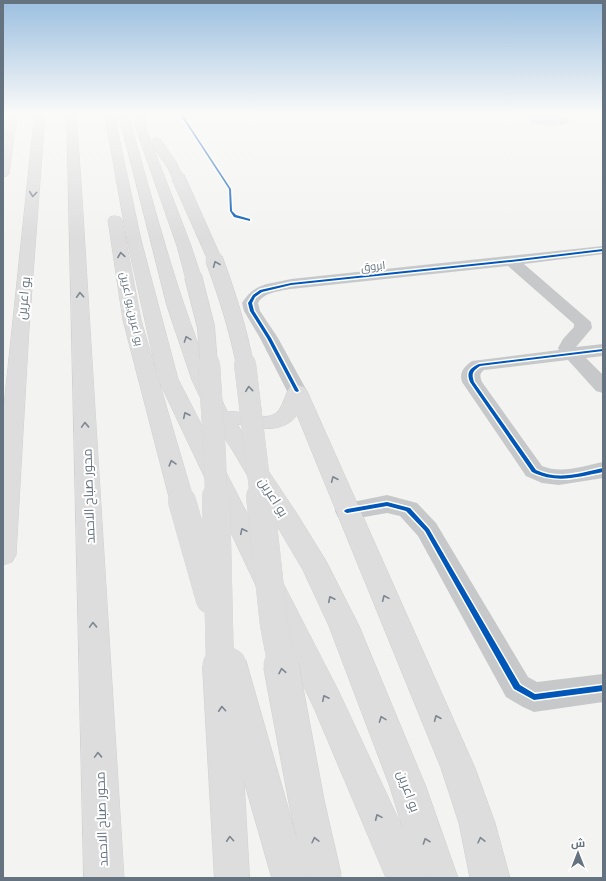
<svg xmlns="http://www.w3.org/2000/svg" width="606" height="881" font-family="Quicksand,Cairo,sans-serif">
  <rect width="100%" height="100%" fill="#f3f3f1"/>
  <!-- water -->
  <path fill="#c8cfd2" d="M523 114H563L561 116 568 120 569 123C557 127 543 126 532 123L529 118Z"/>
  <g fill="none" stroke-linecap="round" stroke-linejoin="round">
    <!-- secondary casing -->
    <g stroke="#cfcfcf" stroke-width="1">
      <path id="secondary" d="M119 114H128C157 214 181 317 227 411L228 412C242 409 268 425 279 410 284 403 285 394 290 387L297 385 304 387 307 391 475 768 495 823 510 878H470L459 823 441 768 297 415C283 434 256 429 237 424L297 514 326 561 359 626 426 787 458 878H418L390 787 329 626 303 570 233 451 207 412 192 380 167 306Z"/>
    </g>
    <!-- highway casing -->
    <g stroke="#d0d1d1" stroke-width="1">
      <g id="highway">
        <path d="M6 114H15L16 124 9 174 7 176 3 177V142Z"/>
        <path d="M35 114H45L29 328 16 555 12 562 3 565V415Z"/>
        <path d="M67 114H76L81 182 124 878H84Z"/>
        <path d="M105 114H114L141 240 178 379 339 692 426 878H386L314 708 158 379 127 240Z"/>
        <path d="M142 116 147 119 144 123 191 246 201 276 199 279 193 281 187 279 185 276 177 246 134 123 139 117Z"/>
        <path d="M115 216 120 217 122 220 141 320 194 501 191 507 182 509 173 507 170 501 123 320 108 220 110 217Z"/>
      </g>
    </g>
    <!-- street -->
    <g fill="#c7c8c9" fill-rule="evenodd">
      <path d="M603 246V254L524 264 591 322 592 328 576 347 603 344V356L586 358 603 375V393L596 391 568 360 484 370C479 374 480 376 482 382L542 466C561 474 584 466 603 462V478L559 485 542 483 526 476 462 382C459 372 464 367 472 361L559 350 558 348 563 339 574 327V324L508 266 291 289C280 291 264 292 258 303L260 311 278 338 307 391 304 395 297 397 290 395 287 391 260 338 244 311 242 303C254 283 269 284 291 279Z"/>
      <path d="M387 495 417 503 436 523 528 677 537 682 603 674V702L534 712 523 707 506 697 418 536 400 516 387 513 347 520 338 517 335 511 338 505Z"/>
    </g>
    <!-- secondary -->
    <use href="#secondary" fill="#ddd" fill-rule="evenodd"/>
    <!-- highway -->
    <use href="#highway" fill="#ddd" fill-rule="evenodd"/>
    <!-- highway-bridge-far5 casing -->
    <g stroke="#d0d1d1" stroke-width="11" stroke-linecap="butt">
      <path id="highway-bridge-far5" d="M156 142 172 165 178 178"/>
    </g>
    <!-- highway-bridge-far4 casing -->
    <g stroke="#d0d1d1" stroke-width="14" stroke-linecap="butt">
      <path id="highway-bridge-far4" d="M178 177 215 260"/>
    </g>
    <!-- highway-bridge-far3 casing -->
    <g stroke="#d0d1d1" stroke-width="18" stroke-linecap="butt">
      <g id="highway-bridge-far3">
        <path d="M214 259C227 294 238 328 245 365"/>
        <path d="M193 276 206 327 209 365"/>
      </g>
    </g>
    <!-- highway-bridge-far2 casing -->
    <g stroke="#d0d1d1" stroke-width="22" stroke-linecap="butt">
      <g id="highway-bridge-far2">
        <path d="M209 364 215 456 216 497"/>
        <path d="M245 364 261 497"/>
      </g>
    </g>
    <!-- highway-bridge-far1 casing -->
    <g stroke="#d0d1d1" stroke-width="28" stroke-linecap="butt">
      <g id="highway-bridge-far1">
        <path d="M216 496 220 666"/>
        <path d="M260 496 274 625 282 666"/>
        <path d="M182 501 210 600"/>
        <path d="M228 662 229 666"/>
      </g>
    </g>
    <!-- highway-bridge casing -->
    <g stroke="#d0d1d1" stroke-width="36" stroke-linecap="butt">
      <g id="highway-bridge">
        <path d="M220 665 232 878"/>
        <path d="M229 665 290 878"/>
        <path d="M281 665 307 804 324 878"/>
      </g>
    </g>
    <!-- highway-bridge-far5 -->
    <use href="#highway-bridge-far5" stroke="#ddd" stroke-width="10"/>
    <!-- highway-bridge-far4 -->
    <use href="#highway-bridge-far4" stroke="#ddd" stroke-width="13"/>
    <!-- highway-bridge-far3 -->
    <use href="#highway-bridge-far3" stroke="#ddd" stroke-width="17"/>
    <!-- highway-bridge-far2 -->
    <use href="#highway-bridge-far2" stroke="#ddd" stroke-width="22"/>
    <!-- highway-bridge-far1 -->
    <use href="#highway-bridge-far1" stroke="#ddd" stroke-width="28"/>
    <!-- highway-bridge -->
    <use href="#highway-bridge" stroke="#ddd" stroke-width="35"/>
    <!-- cycleway casing -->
    <g stroke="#fff" stroke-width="3">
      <g id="cycleway">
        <path d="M180 114H182L231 189 232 211 236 215 250 219V221L234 217 230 211 229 189Z"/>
        <path d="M603 249V251L511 262 291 285 262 292 255 297 252 303 254 311 271 338 299 391 297 392 295 391 267 338 250 311 248 303 253 295 260 290 291 283 511 260Z"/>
        <path d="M603 349V351L480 366C473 371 471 373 474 382L536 470C559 481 579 473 603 468V472C577 477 557 484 532 472L470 382C466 372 470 368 479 364Z"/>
        <path d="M387 502 410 508 429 529 520 685 535 694 603 685V691L534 700 514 689 425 531 406 511 387 506 347 513 345 512 344 511 345 510 347 509Z"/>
      </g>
    </g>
    <!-- cycleway -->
    <use href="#cycleway" fill="#0057b8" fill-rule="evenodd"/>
  </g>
  <!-- one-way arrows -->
  <defs><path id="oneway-chevron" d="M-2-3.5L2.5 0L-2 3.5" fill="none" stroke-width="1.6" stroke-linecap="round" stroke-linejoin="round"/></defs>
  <g stroke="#7d8792">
    <use href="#oneway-chevron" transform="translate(33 194) rotate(96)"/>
    <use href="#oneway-chevron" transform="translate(121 255) rotate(-99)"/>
    <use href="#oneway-chevron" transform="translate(216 264) rotate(-112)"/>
    <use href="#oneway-chevron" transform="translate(80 295) rotate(-93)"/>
    <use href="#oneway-chevron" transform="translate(187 339) rotate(-110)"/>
    <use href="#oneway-chevron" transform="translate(249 389) rotate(-96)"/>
    <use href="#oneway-chevron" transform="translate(186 415) rotate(-116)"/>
    <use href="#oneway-chevron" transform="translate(85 425) rotate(-92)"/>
    <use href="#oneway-chevron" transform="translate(172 463) rotate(-106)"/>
    <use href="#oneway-chevron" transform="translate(334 479) rotate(-113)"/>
    <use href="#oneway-chevron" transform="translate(243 531) rotate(-116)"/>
    <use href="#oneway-chevron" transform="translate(385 598) rotate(-114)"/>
    <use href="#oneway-chevron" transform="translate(331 599) rotate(-116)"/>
    <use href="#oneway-chevron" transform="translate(93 625) rotate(-92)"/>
    <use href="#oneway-chevron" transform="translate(282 671) rotate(-101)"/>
    <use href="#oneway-chevron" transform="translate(325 698) rotate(-116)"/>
    <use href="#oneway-chevron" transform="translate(222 709) rotate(-94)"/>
    <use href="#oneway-chevron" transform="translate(437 718) rotate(-113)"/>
    <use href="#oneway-chevron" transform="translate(382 719) rotate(-111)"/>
    <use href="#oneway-chevron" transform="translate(98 755) rotate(-92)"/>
    <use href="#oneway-chevron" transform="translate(378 817) rotate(-114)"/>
    <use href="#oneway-chevron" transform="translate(230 839) rotate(-94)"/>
    <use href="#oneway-chevron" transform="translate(315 840) rotate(-103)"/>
    <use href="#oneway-chevron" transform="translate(481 840) rotate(-103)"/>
    <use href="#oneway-chevron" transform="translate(426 841) rotate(-109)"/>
  </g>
  <!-- sky -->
  <linearGradient id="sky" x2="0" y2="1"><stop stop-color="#9bbfdf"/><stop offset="0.48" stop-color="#fafaf9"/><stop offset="1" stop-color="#fafaf9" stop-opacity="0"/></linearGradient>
  <rect width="606" height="237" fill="url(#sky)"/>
  <g text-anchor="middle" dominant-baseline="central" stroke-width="4" stroke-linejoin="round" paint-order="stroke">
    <!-- far-street labels -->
    <g font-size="11" fill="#65727f" stroke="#fff">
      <text transform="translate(373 266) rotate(-6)">ابروق</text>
      <text transform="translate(132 309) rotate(78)">بو اعرين,بو اعرين</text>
    </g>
    <!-- street labels -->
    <g font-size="13" fill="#65727f" stroke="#fff">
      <text transform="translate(23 298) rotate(-84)">بو اعرين</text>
      <text transform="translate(88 496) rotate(-92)">محور صباح الاحمد</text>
      <text transform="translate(274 497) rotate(58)">بو اعرين</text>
      <text transform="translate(409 791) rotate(70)">بو اعرين</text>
      <text transform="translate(101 819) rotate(-92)">محور صباح الاحمد</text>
    </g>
  </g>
  <!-- border -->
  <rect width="606" height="881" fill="none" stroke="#65727f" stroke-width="8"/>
  <!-- north arrow -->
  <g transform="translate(578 853)" stroke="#ffffff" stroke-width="3" paint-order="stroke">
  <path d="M0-3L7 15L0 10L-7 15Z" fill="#65727f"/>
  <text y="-6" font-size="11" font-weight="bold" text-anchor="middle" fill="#65727f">ش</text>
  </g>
</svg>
